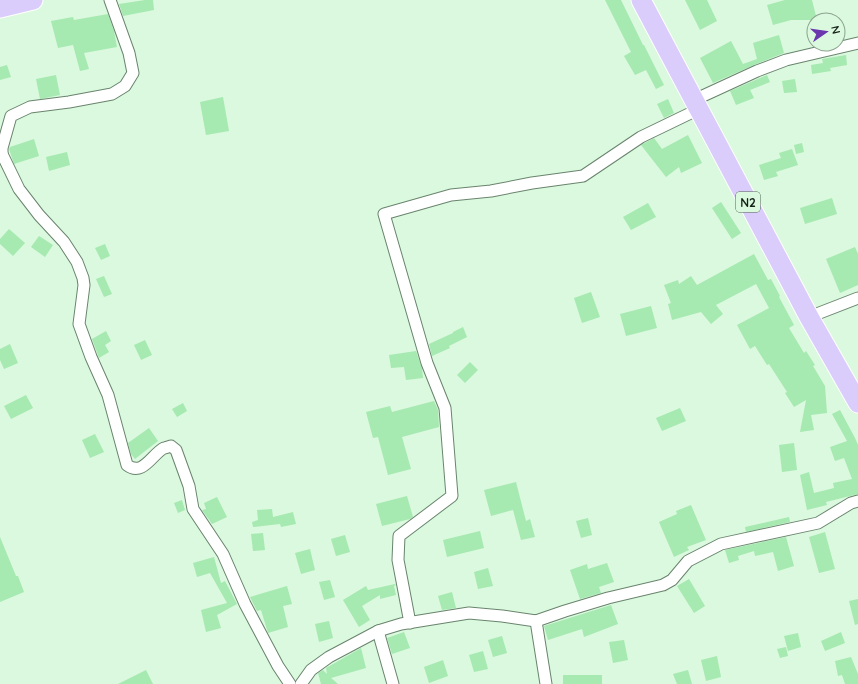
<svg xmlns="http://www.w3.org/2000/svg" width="858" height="684" font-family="Quicksand,sans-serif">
  <rect width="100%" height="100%" fill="#daf9de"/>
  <!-- building -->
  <g fill="#a6e9b1">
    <path d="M145 0H153L154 10 123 16 119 4Z"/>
    <path d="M605 0H621L643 45H644L664 85 656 89 646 70 635 75 624 56 631 52Z"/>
    <path d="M685 0H707L717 21 700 30Z"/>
    <path d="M785 0H812L817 20H791L773 25 767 5Z"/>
    <path d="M108 14 114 31 117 47 84 53 89 69 80 71 73 45 58 48 51 21 73 17 74 20Z"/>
    <path d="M779 35 784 53 754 65 713 83 700 58 731 41 743 64 757 59 753 43Z"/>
    <path d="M846 55 847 65 830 68 831 71 812 74 811 65 823 63 822 59Z"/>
    <path d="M7 65 11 77 0 80V67Z"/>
    <path d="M56 75 60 95 40 99 36 79Z"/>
    <path d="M767 75 770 82 750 90 754 98 736 105 730 91Z"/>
    <path d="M795 79 797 92 784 93 782 81Z"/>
    <path d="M223 97 229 131 206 135 200 102Z"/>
    <path d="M668 99 674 113 664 118 657 104Z"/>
    <path d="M688 135 702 163 681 173 679 167 666 177 641 145 654 138 662 149Z"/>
    <path d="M34 139 39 156 14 164 9 149 10 147Z"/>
    <path d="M802 143 804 152 796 154 794 145Z"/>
    <path d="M792 149 798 165 776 172 778 176 764 180 759 165 781 158 779 153Z"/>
    <path d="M67 152 70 165 49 171 46 157Z"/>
    <path d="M832 198 837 214 805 224 800 208Z"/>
    <path d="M721 202 741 233 732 239 712 208Z"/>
    <path d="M648 203 656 217 631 230 623 217Z"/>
    <path d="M9 229 25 243 13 256 0 244V239Z"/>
    <path d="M39 236 53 245 45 257 31 247Z"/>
    <path d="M105 244 110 256 101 260 95 248Z"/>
    <path d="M855 247 858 254V285L840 293 826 259Z"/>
    <path d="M754 254 768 280 771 279 780 296 779 297 794 325 789 328 804 353 806 351 815 365 813 366 825 386 827 413 811 415 814 430 800 432 806 400 794 407 785 393 787 392 769 364 767 365 755 346 750 349 737 325 769 308 756 284 716 305 723 314 711 324 701 312 672 320 668 304 671 303 664 285 678 280 679 284 691 276 697 285Z"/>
    <path d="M104 276 112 294 104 297 96 279Z"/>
    <path d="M591 292 600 317 582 323 574 298Z"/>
    <path d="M651 306 657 328 626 336 620 314Z"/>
    <path d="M463 327 467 337 449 346 450 348 432 356 429 344 453 333V332Z"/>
    <path d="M106 331 111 341 105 345 109 352 99 358 92 339Z"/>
    <path d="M145 340 152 355 141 360 134 345Z"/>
    <path d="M10 344 18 363 4 369 0 360V349Z"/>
    <path d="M416 351 422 368 423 378 406 380 404 367 391 368 389 355Z"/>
    <path d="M470 362 478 370 465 383 457 375Z"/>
    <path d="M26 395 33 408 11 419 4 406Z"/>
    <path d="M434 401 438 410 439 427 402 437 411 469 388 475 378 437 373 438 366 412 390 406 392 412Z"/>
    <path d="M183 403 187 411 177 417 172 409Z"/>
    <path d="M680 408 686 421 662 431 656 418Z"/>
    <path d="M840 410 855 438 858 445V494L826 502 827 505 807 510 800 475 809 472 814 493 834 488 833 483 852 479 844 458 835 461 830 447 847 441 832 414Z"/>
    <path d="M149 428 158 441 135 459 131 454 128 443Z"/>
    <path d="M95 434 104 452 90 458 82 440Z"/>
    <path d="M794 443 797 470 782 472 779 445Z"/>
    <path d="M516 482 526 521 530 519 535 537 521 540 513 510 491 516 484 490Z"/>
    <path d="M407 496 413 517 410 519 382 526 376 504Z"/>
    <path d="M217 497 227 517 212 524 202 510 206 509 204 503Z"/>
    <path d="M182 500 185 510 178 513 174 503Z"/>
    <path d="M691 505 706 540 687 547 689 550 674 557 659 522 677 514 676 511Z"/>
    <path d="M272 509 273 517 293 512 296 524 281 527 280 524 253 527 252 522 258 520 257 510Z"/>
    <path d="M789 517 790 522 746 532 745 527Z"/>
    <path d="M588 518 592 535 581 538 576 521Z"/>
    <path d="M480 531 484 548 447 557 443 540Z"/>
    <path d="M825 532 835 569 819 573 809 537Z"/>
    <path d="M263 533 265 550 253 551 251 534Z"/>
    <path d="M345 535 350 552 336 556 331 539Z"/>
    <path d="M0 537 16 576H18L24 592 0 602Z"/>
    <path d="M786 537 794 566 778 571 773 552 755 556 754 551 738 556 739 560 729 563 725 550Z"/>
    <path d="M310 549 315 570 301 574 295 553Z"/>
    <path d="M214 557 221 583 225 581 237 604 217 615 221 628 206 632 201 610 227 603 210 573 197 577 193 563Z"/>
    <path d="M607 563 614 582 599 587 601 593 580 599 570 570 587 564 588 569Z"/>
    <path d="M488 568 493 586 478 589 474 572Z"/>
    <path d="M689 579 705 606 694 613 677 586Z"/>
    <path d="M330 580 335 597 324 600 319 582Z"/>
    <path d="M395 584 396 585 394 586 396 595 380 599V595L362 606 370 620 359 627 343 600 366 586 368 590Z"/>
    <path d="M287 586 292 604 283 606 288 627 268 633 261 610 257 611 250 597Z"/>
    <path d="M452 592 456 608 442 610 438 596Z"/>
    <path d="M858 599V624L855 625 849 601Z"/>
    <path d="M611 605 618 624 584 637 582 629 548 640 544 626Z"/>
    <path d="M329 621 333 638 319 642 315 624Z"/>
    <path d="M404 632 410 648 392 654 387 638Z"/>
    <path d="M841 632 845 643 825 651 821 641Z"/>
    <path d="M798 633 801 647 788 651 784 636Z"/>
    <path d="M502 636 507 653 493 657 488 640Z"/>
    <path d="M624 640 628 660 613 663 609 642Z"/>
    <path d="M786 647 788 656 780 658 777 649Z"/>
    <path d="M361 648 366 668 331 678 338 684H321L318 673 323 670 327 674 326 668Z"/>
    <path d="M483 651 488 669 474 672 469 655Z"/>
    <path d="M717 656 721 677 706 681 701 660Z"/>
    <path d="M851 657 858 674V684H845L842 675 838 676 835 661Z"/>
    <path d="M443 660 448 676 429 683 424 667Z"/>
    <path d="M146 670 153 684H118Z"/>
    <path d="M688 670 692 684H677L673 674Z"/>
    <rect x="563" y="675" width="39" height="9"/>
  </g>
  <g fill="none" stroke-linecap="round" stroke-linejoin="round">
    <!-- street casing -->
    <g stroke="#69846d" stroke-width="13">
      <g id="street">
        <path d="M694 100 757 71 786 60 858 43"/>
        <path d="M0 154H2V148L11 116 30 107 69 102 112 94 125 86 133 73 129 53 110 0"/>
        <path d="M2 154 19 189 39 215 64 242 77 262 83 278 84 285 79 324 91 357 108 395 127 465C143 477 152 454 164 448 165 448 171 446 171 446L176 450 189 486 193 509 223 554 245 604 278 666 290 684"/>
        <path d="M809 317 858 298"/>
        <path d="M536 621 546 684"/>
        <path d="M410 623 398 560 399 536 452 496 445 408 427 363 384 214 451 195 491 191 532 183 583 176 641 137 699 109"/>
        <path d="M378 631 393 684"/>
        <path d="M301 684 311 670 329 657 378 631 401 624 469 613 502 616 536 621 565 611 608 598 663 585 672 580 688 561 721 544 818 523 851 503 858 501"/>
      </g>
    </g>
    <!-- highway casing -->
    <g stroke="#fff" stroke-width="21">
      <g id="highway">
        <path d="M641 0 809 317 858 403"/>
        <path d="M0 8 33 0"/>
      </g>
    </g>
    <!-- street -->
    <use href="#street" stroke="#fff" stroke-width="11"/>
    <!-- highway -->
    <use href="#highway" stroke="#dbcdfb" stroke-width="19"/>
  </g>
  <g text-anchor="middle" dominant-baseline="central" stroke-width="4" stroke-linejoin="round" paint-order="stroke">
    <!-- shield labels -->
    <rect fill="#daf9de" stroke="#516253" stroke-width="1" x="736" y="192" width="24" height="20" rx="3"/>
    <g font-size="12" font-weight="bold" fill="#162118">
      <text x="748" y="202">N2</text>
    </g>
  </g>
  <!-- north arrow -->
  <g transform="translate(826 32) rotate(77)"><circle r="19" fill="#daf9de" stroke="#8ca38f"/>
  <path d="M0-3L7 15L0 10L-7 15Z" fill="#6a37ae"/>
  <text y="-6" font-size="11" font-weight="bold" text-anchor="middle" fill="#162118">N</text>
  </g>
</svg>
